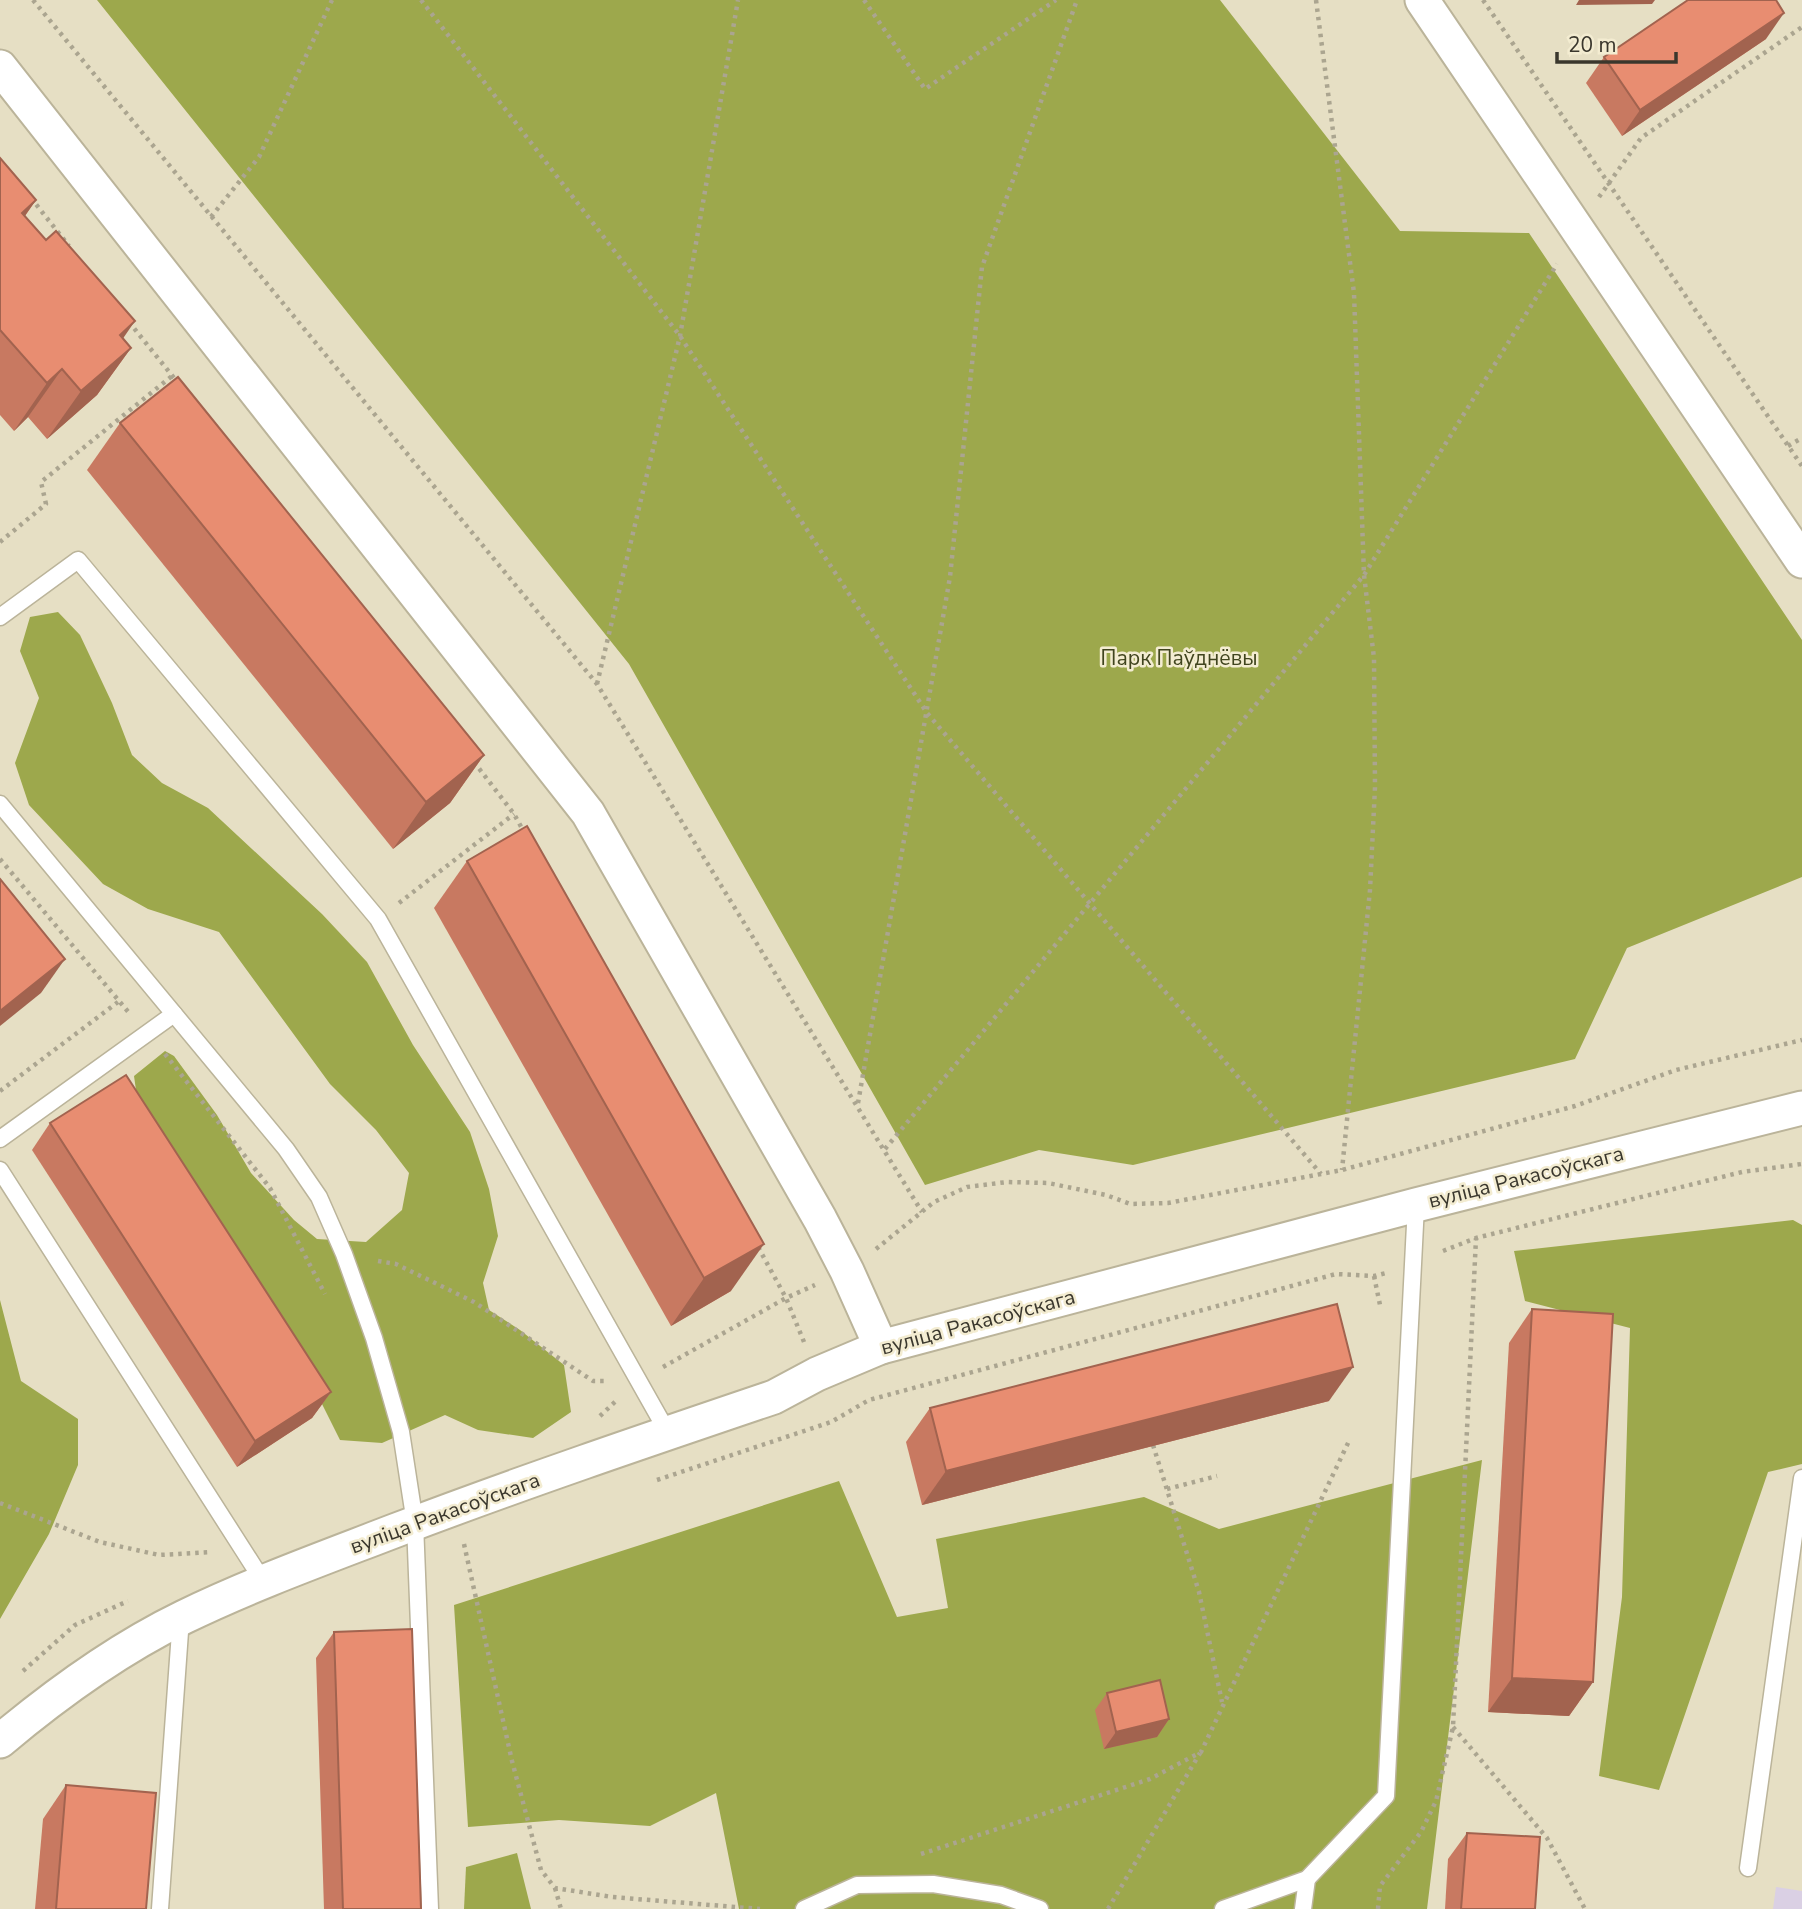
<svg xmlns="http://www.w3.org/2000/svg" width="1802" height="1909" font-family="'Nunito Sans',sans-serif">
  <rect width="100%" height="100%" fill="#e6dfc4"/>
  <!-- education -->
  <path fill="#dad0e4" d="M1776 1887 1802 1891V1909H1773Z"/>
  <!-- forest -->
  <g fill="#9da84c">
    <path d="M97 0H1220L1400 231 1529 233 1802 640V877L1627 948 1575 1059 1133 1165 1039 1150 925 1185 629 664Z"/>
    <path d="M58 612 80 635 112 703 132 755 162 783 208 808 322 914 367 962 413 1045 470 1132 489 1189 498 1236 483 1283 489 1310 520 1330 564 1365 571 1412 533 1438 478 1430 445 1415 382 1443 340 1440 320 1400 139 1111 134 1076 165 1051 174 1056 217 1115 251 1173 294 1220 317 1239 366 1242 402 1210 409 1173 376 1130 330 1084 219 932 148 909 103 884 29 805 15 763 39 698 20 651 30 617Z"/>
    <path d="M1793 1220 1802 1225V1464L1768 1472 1659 1790 1599 1776 1622 1597 1630 1328 1525 1301 1514 1251Z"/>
    <path d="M0 1300 21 1381 78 1419V1465L49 1534 0 1619Z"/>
    <path d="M1482 1460 1427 1909H739L716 1793 650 1826 559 1820 468 1827 454 1605 839 1481 897 1617 948 1608 936 1539 1144 1497 1219 1529Z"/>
    <path d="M517 1853 531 1909H464L466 1867Z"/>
  </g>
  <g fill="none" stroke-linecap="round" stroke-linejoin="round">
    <!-- lane casing -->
    <g stroke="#bbb49a" stroke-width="19">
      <g id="lane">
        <path d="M0 617 78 560 378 919 668 1433"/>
        <path d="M0 804 286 1149 319 1197 344 1254 374 1338 401 1432 415 1523 430 1909"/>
        <path d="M0 1139 174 1014"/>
        <path d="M0 1170 263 1581"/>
        <path d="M1748 1868 1802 1478"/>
        <path d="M160 1909 181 1618"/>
        <path d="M804 1909 857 1885 933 1884 1001 1895 1040 1909"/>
        <path d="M1223 1909 1307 1879 1386 1796 1416 1205"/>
        <path d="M1303 1909 1307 1879"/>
      </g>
    </g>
    <!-- street casing -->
    <g stroke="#bbb49a" stroke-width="37">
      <g id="street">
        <path d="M1422 0 1802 561"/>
        <path d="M0 67 588 813 820 1219 847 1271 881 1347"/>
        <path d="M0 1741C56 1694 118 1649 184 1617 252 1584 324 1558 394 1531 520 1483 647 1440 774 1397L817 1374 881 1347 1416 1205 1802 1108"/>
      </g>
    </g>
    <!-- path -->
    <g stroke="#aba590" stroke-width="4.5" stroke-dasharray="3.5 5" stroke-linecap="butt">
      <path d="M33 0 597 684 922 1212"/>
      <path d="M421 0 680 336 927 713 1321 1174"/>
      <path d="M864 0 925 89 1056 0"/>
      <path d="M1316 0 1354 293 1364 575 1374 658 1375 787 1370 890 1342 1170"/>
      <path d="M1483 0 1802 466"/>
      <path d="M1599 197 1641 138 1802 27"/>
      <path d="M31 198 69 246"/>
      <path d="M211 217 259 157 332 0"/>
      <path d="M129 322 178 383"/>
      <path d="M1788 446 1802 438"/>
      <path d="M0 542 46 504 41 482 172 376"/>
      <path d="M597 684 680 336 738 0"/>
      <path d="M474 762 514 814 524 832"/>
      <path d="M0 859 130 1014"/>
      <path d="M399 903 514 814"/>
      <path d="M165 1054 270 1188 325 1294"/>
      <path d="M0 1091 118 1002"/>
      <path d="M858 1103 950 577 982 267 1077 0"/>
      <path d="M885 1149 1364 575 1557 264"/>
      <path d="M876 1249 934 1202 967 1187 1007 1182 1048 1183 1106 1195 1130 1204 1168 1203 1342 1170 1575 1106 1676 1070 1802 1040"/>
      <path d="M1443 1251 1476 1238 1742 1172 1802 1164"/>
      <path d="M378 1261 396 1264 474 1302 593 1381H606"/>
      <path d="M1374 1276 1380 1305"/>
      <path d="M804 1342 786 1298 815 1285"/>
      <path d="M663 1367 786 1298 757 1245"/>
      <path d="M600 1416 617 1400"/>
      <path d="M1153 1445 1199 1592 1222 1702"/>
      <path d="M657 1480 831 1422 869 1400 1336 1274 1374 1276 1386 1273"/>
      <path d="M1167 1489 1217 1476"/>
      <path d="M0 1503 100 1542 159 1555 211 1552"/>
      <path d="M464 1544 512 1761 541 1870 555 1888 612 1897 760 1909"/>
      <path d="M23 1671 75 1625 128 1601"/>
      <path d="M1453 1727 1547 1838 1585 1909"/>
      <path d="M921 1854 1150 1779 1201 1752 1349 1441"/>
      <path d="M555 1888 561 1909"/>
      <path d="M1108 1909 1200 1753"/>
      <path d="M1378 1909 1380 1886 1421 1832 1436 1801 1453 1727 1476 1238"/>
    </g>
    <!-- lane -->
    <use href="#lane" stroke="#fff" stroke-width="16"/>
    <!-- street -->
    <use href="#street" stroke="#fff" stroke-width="33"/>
  </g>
  <!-- wall -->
  <g fill="#c87961">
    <path d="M1766 39 1622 136 1586 83 1604 57Z"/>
    <path d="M0 158 36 200 25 216 131 348 97 395 47 439 28 417 14 431 0 415Z"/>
    <path d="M120 423 484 755 450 803 393 849 87 470Z"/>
    <path d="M467 861 731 1291 671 1326 434 908Z"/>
    <path d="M50 1123 331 1392 312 1418 237 1467 32 1150Z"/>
    <path d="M1532 1309 1593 1682 1569 1716 1488 1712 1509 1343Z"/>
    <path d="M1329 1401 922 1505 906 1442 930 1408Z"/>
    <path d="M334 1632 421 1909H324L316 1658Z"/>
    <path d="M1107 1693 1169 1719 1157 1737 1104 1749 1095 1710Z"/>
    <path d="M66 1785 146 1909H35L43 1819Z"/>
    <path d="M1467 1833 1535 1909H1445L1448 1859Z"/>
  </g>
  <!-- shaded-wall -->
  <g fill="#a2634f">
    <path d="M1579 0H1655L1652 4 1576 5Z"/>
    <path d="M1784 13 1766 39 1622 136 1640 110Z"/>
    <path d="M36 200 3 247 22 213Z"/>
    <path d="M135 321 102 369 120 335Z"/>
    <path d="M131 348 97 395 47 439 81 391Z"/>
    <path d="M62 369 28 417 14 431 47 383Z"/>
    <path d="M484 755 450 803 393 849 426 802Z"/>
    <path d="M65 959 41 993 0 1026V1011Z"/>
    <path d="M764 1244 731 1291 671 1326 704 1278Z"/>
    <path d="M1353 1367 1329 1401 922 1505 946 1471Z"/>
    <path d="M331 1392 312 1418 237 1467 255 1441Z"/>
    <path d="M1512 1678 1593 1682 1569 1716 1488 1712Z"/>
    <path d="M1169 1719 1157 1737 1104 1749 1116 1732Z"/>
  </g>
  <!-- building -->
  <g fill="#e88d71" stroke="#a2634f" stroke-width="2">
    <path d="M1688 0H1776L1784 13 1640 110 1604 57Z"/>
    <path d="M0 158 36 200 22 213 46 240 56 231 135 321 120 335 131 348 81 391 62 369 47 383 0 330Z"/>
    <path d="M178 377 484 755 426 802 120 423Z"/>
    <path d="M527 826 764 1244 704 1278 467 861Z"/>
    <path d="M0 879 65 959 0 1011Z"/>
    <path d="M126 1075 331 1392 255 1441 50 1123Z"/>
    <path d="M1337 1304 1353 1367 946 1471 930 1408Z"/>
    <path d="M1532 1309 1613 1314 1593 1682 1512 1678Z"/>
    <path d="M412 1629 421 1909H343L334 1632Z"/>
    <path d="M1160 1680 1169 1719 1116 1732 1107 1693Z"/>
    <path d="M66 1785 156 1793 146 1909H56Z"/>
    <path d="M1467 1833 1540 1837 1535 1909H1461Z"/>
  </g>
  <g text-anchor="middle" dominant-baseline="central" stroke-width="5" stroke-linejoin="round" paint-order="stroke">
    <!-- park labels -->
    <g font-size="21" fill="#40441e" stroke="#f3ecd1">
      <text x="1179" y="658">Парк Паўднёвы</text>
    </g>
    <!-- street labels -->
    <g font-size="21" fill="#3a372d" stroke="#f3ecd1">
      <text transform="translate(1526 1177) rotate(-14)">вуліца Ракасоўскага</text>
      <text transform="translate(978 1322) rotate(-15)">вуліца Ракасоўскага</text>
      <text transform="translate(445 1513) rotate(-20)">вуліца Ракасоўскага</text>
    </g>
  </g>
  <!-- scale -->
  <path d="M1557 52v10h119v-10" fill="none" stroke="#3a372d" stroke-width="3.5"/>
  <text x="1568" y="52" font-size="21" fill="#3a372d" stroke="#f3ecd1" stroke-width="5" paint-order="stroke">20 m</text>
</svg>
